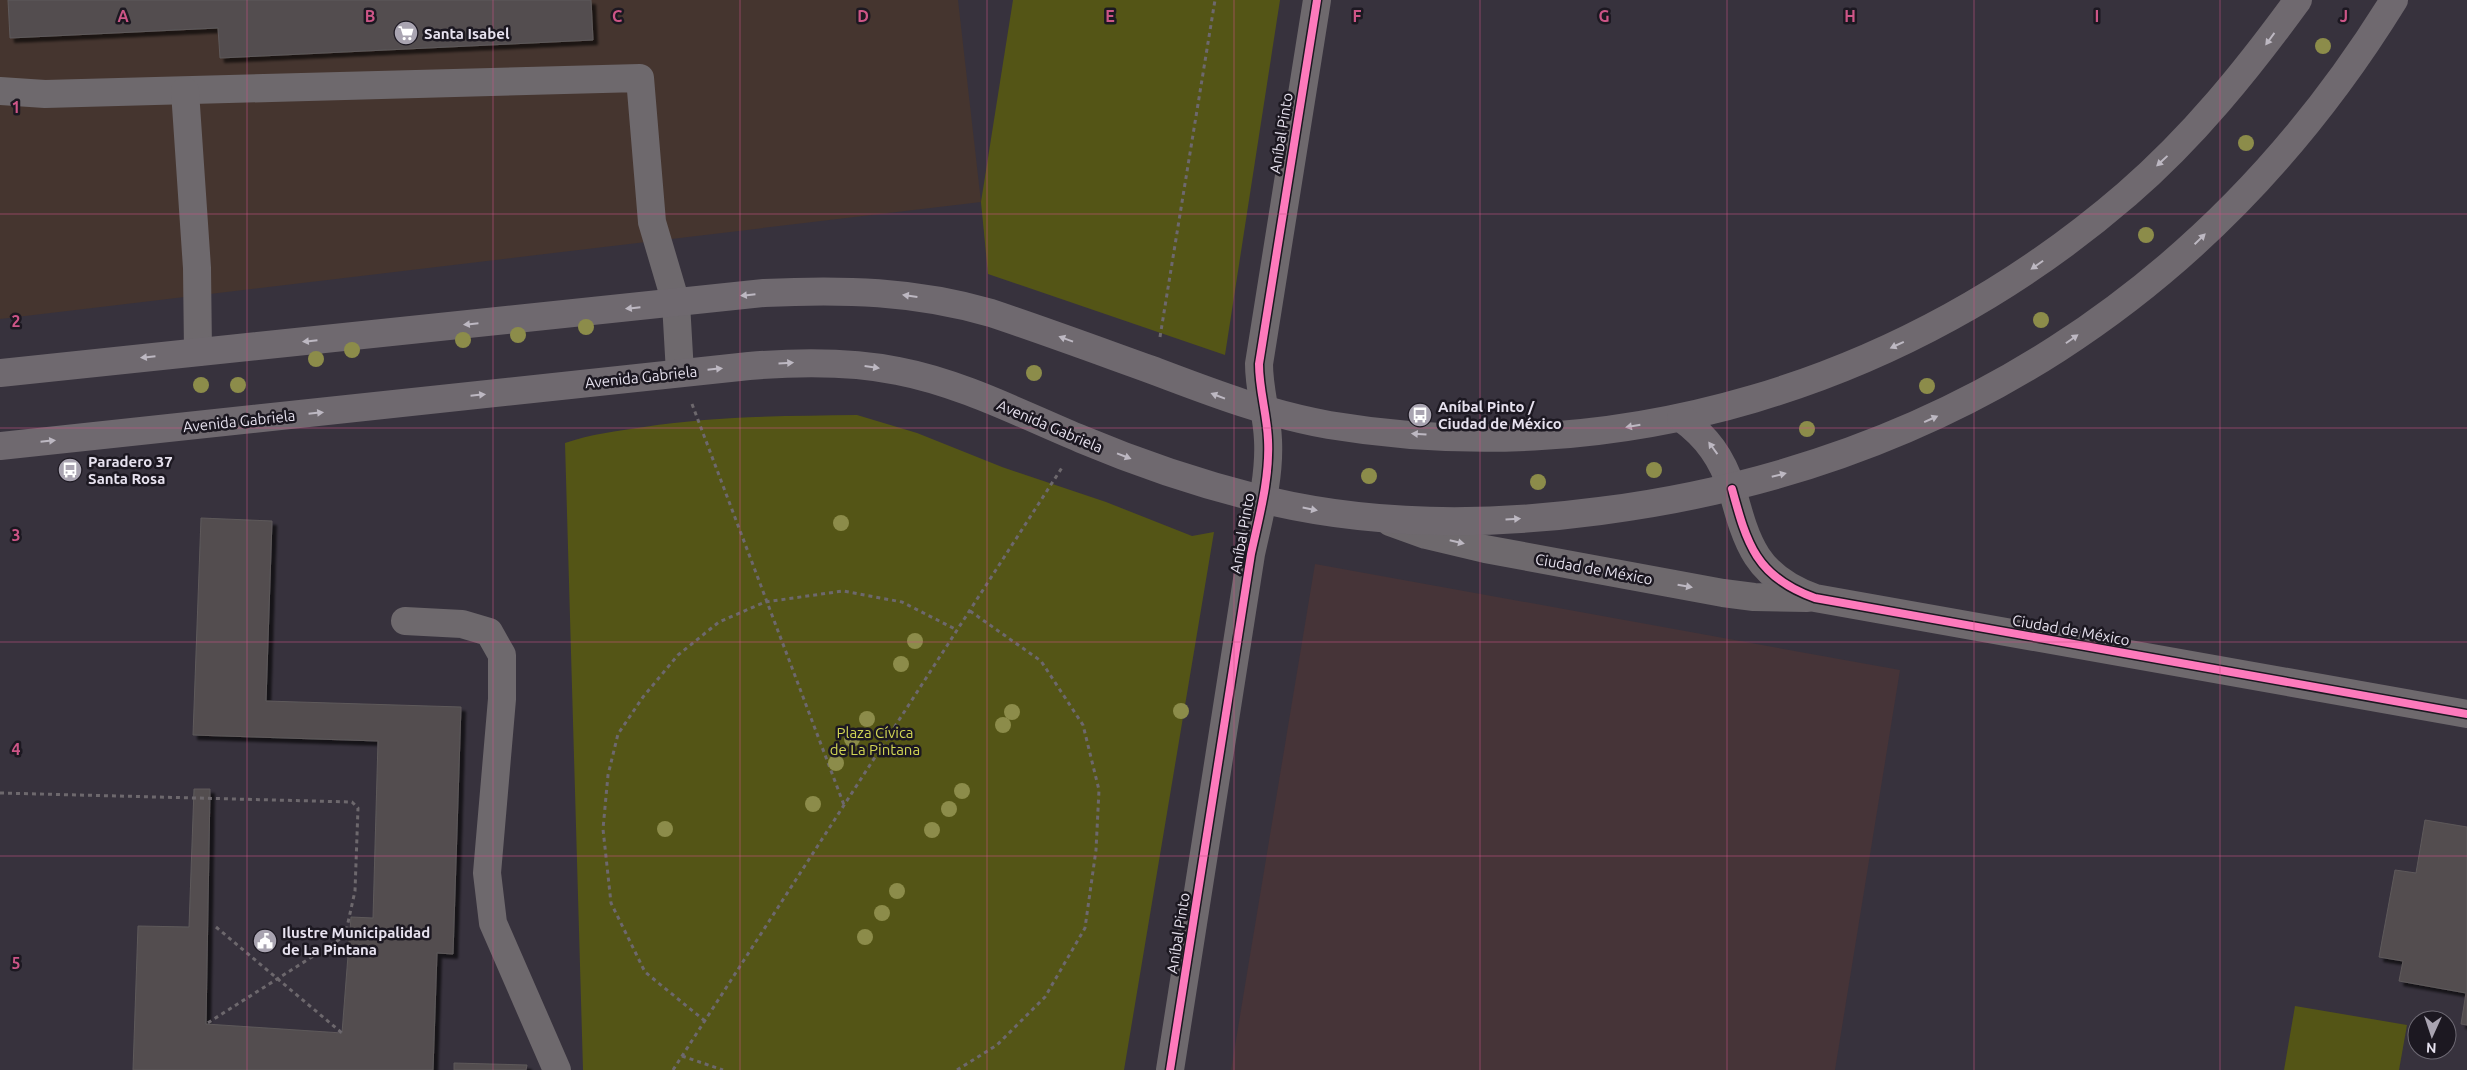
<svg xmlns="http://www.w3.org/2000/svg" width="2467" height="1070" font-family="Ubuntu,sans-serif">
  <defs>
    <filter id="shadow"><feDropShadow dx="4.5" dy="4.5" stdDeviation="1" flood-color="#0009"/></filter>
  </defs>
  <rect width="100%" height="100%" fill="#37323d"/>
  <!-- commercial -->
  <path fill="#45352f" d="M0 0H958L981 202 0 319Z"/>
  <!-- industrial -->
  <path fill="#463438" d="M1315 564 1900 670 1835 1070H1231Z"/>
  <!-- green -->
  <g fill="#545516">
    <path d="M1013 0H1280L1225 355 988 274 981 202Z"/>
    <path d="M857 415 917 433 1002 467 1106 502 1192 536 1214 532 1124 1070H583L565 443C591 434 617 431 644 427 715 416 785 416 857 415Z"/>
    <path d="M2295 1006 2407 1025 2399 1070H2284Z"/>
  </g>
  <!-- building -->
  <g fill="#524e50" stroke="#5e595a" filter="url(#shadow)">
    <path d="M8 0H591L593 40 220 58 218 28 10 38Z"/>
    <path d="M201 518 272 521 266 701 461 707 453 954 437 953 433 1070H133L138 926 189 927 194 789H210L206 1024 342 1033 351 917 373 918 378 741 193 735Z"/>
    <path d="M2425 820 2467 827V1025L2461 1024 2466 993 2399 981 2403 961 2379 957 2395 870 2416 873Z"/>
    <path d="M454 1063 527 1065 526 1070H454Z"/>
  </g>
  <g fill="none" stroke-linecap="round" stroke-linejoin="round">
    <!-- path -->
    <g stroke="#6d686d" stroke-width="3" stroke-dasharray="4 4" stroke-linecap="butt">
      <path d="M1160 337 1215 0"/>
      <path d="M692 404 844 805"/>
      <path d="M0 793 352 802 358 808 355 891 345 936 206 1024"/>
      <path d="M216 927 342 1033"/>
      <path d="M705 1021 645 972 611 903 603 829 608 775 618 734 643 697 678 655 719 622 765 602 843 591 902 602 957 630"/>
      <path d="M682 1056 723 1070"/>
      <path d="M673 1070 1063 466"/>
      <path d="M957 1070 997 1045 1045 997 1085 928 1096 850 1099 790 1083 725 1041 661 970 611"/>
    </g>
    <!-- minor -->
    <g stroke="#6e696d" stroke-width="28">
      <path d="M0 91 45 94 640 78 652 222 676 303 680 373"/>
      <path d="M185 91 197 268 198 352"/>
      <path d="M1732 489C1747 544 1756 577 1815 598L2467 714"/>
      <path d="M1390 522 1426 535 1485 549 1723 593 1754 597 1807 598"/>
      <path d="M405 621 462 624 489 632 502 655V699L487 873 493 923 557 1070"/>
      <path d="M1170 1070 1251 554C1259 517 1270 478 1268 440 1267 414 1259 390 1259 364L1317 0"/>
    </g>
    <!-- major -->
    <g stroke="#6f696f" stroke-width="28">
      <path d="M0 373 764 293C843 289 915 291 991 313 1045 331 1099 351 1152 370 1210 392 1267 414 1329 425 1618 473 1907 384 2127 194 2193 137 2247 70 2298 0"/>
      <path d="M1681 418C1707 437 1722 458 1732 489"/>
      <path d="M0 446 749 366C798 362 849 361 898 371 961 383 1021 414 1081 439 1138 463 1197 483 1257 498 1368 526 1488 526 1600 511 1941 467 2213 293 2394 0"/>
    </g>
    <!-- cycleway casing -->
    <g stroke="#1c1821" stroke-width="11">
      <g id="cycleway">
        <path d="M1732 489C1747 544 1756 577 1815 598L2467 714"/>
        <path d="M1170 1070 1251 554C1259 517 1270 478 1268 440 1267 414 1259 390 1259 364L1317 0"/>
      </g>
    </g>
    <!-- cycleway -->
    <use href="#cycleway" stroke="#fd7abc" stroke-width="8"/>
  </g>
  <!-- trees -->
  <g fill="#8c8c4a">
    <circle cx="2323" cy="46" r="8"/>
    <circle cx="2246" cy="143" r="8"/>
    <circle cx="2146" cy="235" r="8"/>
    <circle cx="2041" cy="320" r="8"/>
    <circle cx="586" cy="327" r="8"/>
    <circle cx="518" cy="335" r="8"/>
    <circle cx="463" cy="340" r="8"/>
    <circle cx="352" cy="350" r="8"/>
    <circle cx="316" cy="359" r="8"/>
    <circle cx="1034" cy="373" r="8"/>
    <circle cx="201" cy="385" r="8"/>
    <circle cx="238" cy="385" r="8"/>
    <circle cx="1927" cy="386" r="8"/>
    <circle cx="1807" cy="429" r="8"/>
    <circle cx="1654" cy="470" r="8"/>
    <circle cx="1369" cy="476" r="8"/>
    <circle cx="1538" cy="482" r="8"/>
    <circle cx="841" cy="523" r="8"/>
    <circle cx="915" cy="641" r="8"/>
    <circle cx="901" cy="664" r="8"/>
    <circle cx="1181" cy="711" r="8"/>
    <circle cx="1012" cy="712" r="8"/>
    <circle cx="867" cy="719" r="8"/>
    <circle cx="1003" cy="725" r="8"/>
    <circle cx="852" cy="739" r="8"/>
    <circle cx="836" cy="763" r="8"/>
    <circle cx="962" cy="791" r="8"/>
    <circle cx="813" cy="804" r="8"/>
    <circle cx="949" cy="809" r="8"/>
    <circle cx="665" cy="829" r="8"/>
    <circle cx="932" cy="830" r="8"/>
    <circle cx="897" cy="891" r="8"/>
    <circle cx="882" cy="913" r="8"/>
    <circle cx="865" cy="937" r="8"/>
  </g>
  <!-- one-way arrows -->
  <defs><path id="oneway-solid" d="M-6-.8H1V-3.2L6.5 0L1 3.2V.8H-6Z" transform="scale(1.25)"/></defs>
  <g fill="#bdb8c2">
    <use href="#oneway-solid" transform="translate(2270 39) rotate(126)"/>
    <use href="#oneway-solid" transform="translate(2162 161) rotate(137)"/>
    <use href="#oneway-solid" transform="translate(2200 239) rotate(-44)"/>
    <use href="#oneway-solid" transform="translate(2037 265) rotate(145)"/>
    <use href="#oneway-solid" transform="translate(748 295) rotate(174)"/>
    <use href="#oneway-solid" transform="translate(910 296) rotate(-172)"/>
    <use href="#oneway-solid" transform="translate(633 308) rotate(174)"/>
    <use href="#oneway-solid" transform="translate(471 324) rotate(174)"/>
    <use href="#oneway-solid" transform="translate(1066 339) rotate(-160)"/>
    <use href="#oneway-solid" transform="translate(2072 339) rotate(-35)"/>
    <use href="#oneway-solid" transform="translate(310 341) rotate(174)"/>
    <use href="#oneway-solid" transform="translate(1897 345) rotate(155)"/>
    <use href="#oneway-solid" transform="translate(148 357) rotate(174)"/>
    <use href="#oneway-solid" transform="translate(786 363) rotate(-3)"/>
    <use href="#oneway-solid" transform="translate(872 367) rotate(8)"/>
    <use href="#oneway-solid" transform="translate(715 369) rotate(-6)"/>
    <use href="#oneway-solid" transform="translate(478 395) rotate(-6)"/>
    <use href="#oneway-solid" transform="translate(1218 396) rotate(-159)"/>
    <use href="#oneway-solid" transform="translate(316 413) rotate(-6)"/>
    <use href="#oneway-solid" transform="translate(1931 419) rotate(-24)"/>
    <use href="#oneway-solid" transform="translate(1633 426) rotate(170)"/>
    <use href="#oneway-solid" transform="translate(1419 434) rotate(-176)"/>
    <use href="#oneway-solid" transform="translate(48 441) rotate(-6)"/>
    <use href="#oneway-solid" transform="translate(1713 448) rotate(-126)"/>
    <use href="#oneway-solid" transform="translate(1124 456) rotate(21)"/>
    <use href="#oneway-solid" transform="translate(1779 475) rotate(-14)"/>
    <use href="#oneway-solid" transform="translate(1310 509) rotate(11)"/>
    <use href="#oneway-solid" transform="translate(1513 519) rotate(-4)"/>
    <use href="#oneway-solid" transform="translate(1457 542) rotate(13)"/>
    <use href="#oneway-solid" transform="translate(1685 586) rotate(10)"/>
  </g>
  <!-- grid -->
  <path fill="none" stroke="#cd5587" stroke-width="1" stroke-opacity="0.55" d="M247 0V1070M493 0V1070M740 0V1070M987 0V1070M1234 0V1070M1480 0V1070M1727 0V1070M1974 0V1070M2220 0V1070M0 214H2467M0 428H2467M0 642H2467M0 856H2467"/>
  <!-- icons -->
  <defs>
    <g id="supermarket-disc" transform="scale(1.25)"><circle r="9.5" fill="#a9a4b1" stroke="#1c1821"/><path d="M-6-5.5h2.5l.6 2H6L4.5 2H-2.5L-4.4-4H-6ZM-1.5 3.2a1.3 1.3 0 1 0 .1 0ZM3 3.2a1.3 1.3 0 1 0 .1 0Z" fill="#fff"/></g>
    <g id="bus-disc" transform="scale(1.25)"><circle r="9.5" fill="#a9a4b1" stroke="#1c1821"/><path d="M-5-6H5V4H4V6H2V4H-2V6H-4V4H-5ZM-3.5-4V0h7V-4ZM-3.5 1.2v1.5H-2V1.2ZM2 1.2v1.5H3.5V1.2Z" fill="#fff"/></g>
    <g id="civic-disc" transform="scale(1.25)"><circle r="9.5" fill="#a9a4b1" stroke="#1c1821"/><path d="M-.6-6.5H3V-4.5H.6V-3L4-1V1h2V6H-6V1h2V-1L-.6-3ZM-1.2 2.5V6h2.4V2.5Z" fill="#fff"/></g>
  </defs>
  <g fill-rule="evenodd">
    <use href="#supermarket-disc" x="406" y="33"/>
    <use href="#bus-disc" x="1420" y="415"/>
    <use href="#bus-disc" x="70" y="470"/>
    <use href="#civic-disc" x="265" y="941"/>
  </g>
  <g text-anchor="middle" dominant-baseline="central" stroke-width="5" stroke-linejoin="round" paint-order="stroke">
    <!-- poi labels -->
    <g font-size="15" font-weight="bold" fill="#e7e2ef" stroke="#1c1821" text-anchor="start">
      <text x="424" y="33">Santa Isabel</text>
      <text x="1438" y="406">Aníbal Pinto /<tspan x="1438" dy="17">Ciudad de México</tspan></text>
      <text x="88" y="461">Paradero 37<tspan x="88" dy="17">Santa Rosa</tspan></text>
      <text x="282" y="932">Ilustre Municipalidad<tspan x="282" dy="17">de La Pintana</tspan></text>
    </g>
    <!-- street labels -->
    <g font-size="15" fill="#e7e2ef" stroke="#1c1821">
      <text transform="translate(1281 133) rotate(-81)">Aníbal Pinto</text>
      <text transform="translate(641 377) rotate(-6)">Avenida Gabriela</text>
      <text transform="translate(239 421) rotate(-6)">Avenida Gabriela</text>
      <text transform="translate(1050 426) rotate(23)">Avenida Gabriela</text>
      <text transform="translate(1242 533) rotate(-80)">Aníbal Pinto</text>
      <text transform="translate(1594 569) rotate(10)">Ciudad de México</text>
      <text transform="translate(2071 630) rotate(10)">Ciudad de México</text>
      <text transform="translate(1178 933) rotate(-81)">Aníbal Pinto</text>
    </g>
    <!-- park labels -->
    <g font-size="15" fill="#d2d654" stroke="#1c1821">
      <text x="875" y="732">Plaza Cívica<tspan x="875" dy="17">de La Pintana</tspan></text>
    </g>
  </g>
  <g font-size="16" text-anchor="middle" font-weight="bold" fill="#cd5587" stroke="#1c1821" stroke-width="5" stroke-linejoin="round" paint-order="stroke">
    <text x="123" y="22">A</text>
    <text x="370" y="22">B</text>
    <text x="617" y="22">C</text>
    <text x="863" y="22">D</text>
    <text x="1110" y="22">E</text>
    <text x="1357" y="22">F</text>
    <text x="1604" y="22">G</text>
    <text x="1850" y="22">H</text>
    <text x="2097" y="22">I</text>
    <text x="2344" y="22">J</text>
    <text x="16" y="113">1</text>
    <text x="16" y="327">2</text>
    <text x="16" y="541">3</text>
    <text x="16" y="755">4</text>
    <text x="16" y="969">5</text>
  </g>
  <!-- north arrow -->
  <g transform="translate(2432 1035) rotate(183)"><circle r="24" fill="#1c1821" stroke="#6d6973"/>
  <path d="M0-4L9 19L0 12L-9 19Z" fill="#a9a4b1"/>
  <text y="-8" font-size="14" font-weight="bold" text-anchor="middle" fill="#e7e2ef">N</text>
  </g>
</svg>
